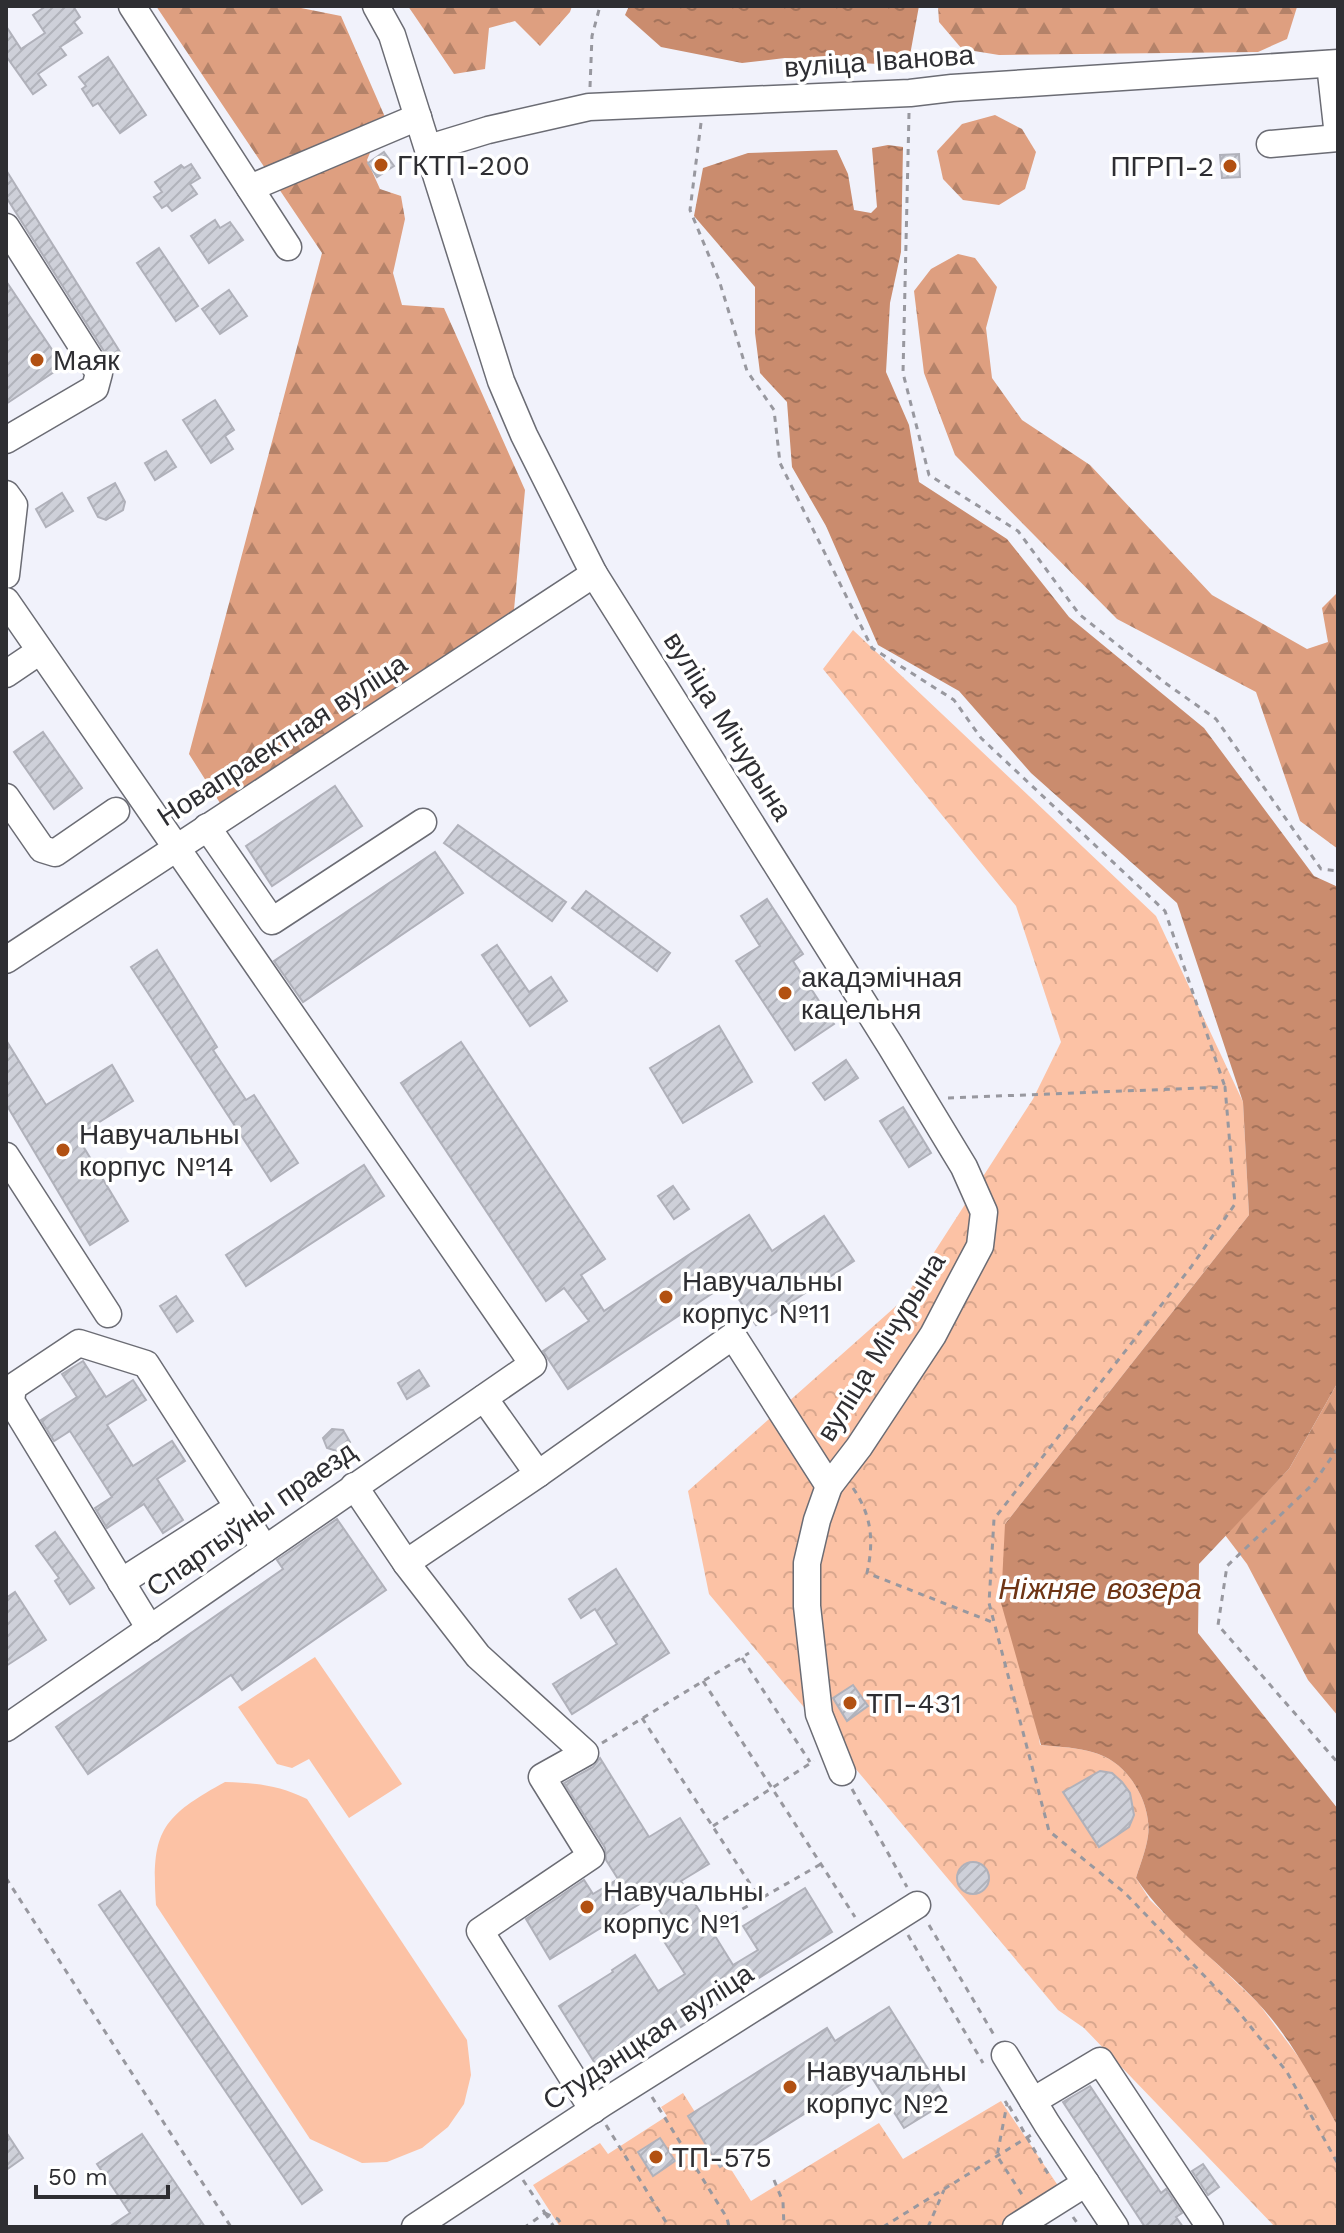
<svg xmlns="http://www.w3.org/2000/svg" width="1344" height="2233" font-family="'Work Sans',sans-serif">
  <defs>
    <pattern id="forest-firs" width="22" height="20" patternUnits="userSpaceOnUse" patternTransform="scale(2)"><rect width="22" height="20" fill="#de9f80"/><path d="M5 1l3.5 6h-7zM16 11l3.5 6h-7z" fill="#b48269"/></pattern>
    <pattern id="park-crowns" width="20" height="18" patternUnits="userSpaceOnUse" patternTransform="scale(2)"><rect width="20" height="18" fill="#fcc2a5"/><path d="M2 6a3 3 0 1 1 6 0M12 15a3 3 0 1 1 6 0" fill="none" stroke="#d8a78e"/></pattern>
    <pattern id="water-ripples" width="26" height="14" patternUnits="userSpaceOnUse" patternTransform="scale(2)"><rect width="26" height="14" fill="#ca8c6e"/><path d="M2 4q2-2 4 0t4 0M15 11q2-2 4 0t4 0" fill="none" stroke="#a4735b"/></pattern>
    <pattern id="building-hatch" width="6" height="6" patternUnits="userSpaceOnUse" patternTransform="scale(2)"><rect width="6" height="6" fill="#ced0d9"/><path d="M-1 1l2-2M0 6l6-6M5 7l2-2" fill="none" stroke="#b1b3bb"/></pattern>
  </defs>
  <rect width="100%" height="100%" fill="#f1f2fb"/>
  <!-- forest -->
  <g fill="url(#forest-firs)">
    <path d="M156 6H291L341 16 385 117 367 160 380 189 401 196 405 219 393 273 402 305 444 308 525 490 514 610 232 822 189 754 322 253Z"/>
    <path d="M408 6H572L570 12 540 46 515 21 489 28 485 69 454 74Z"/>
    <path d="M938 6H1297V7L1287 39 1258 52 999 55 962 49 939 22Z"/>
    <path d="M995 115 1022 129 1036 152 1025 189 999 205 963 200 943 179 937 151 962 124Z"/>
    <path d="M958 254 975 258 997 287 986 328 992 378 1022 420 1090 465 1212 595 1307 649 1328 642 1322 608 1338 592V849L1300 821 1256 692 1117 619 955 455 924 373 914 291 931 269Z"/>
    <path d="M1338 1382V1716L1308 1680 1247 1564 1225 1535 1289 1469Z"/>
  </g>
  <!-- park -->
  <g fill="url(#park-crowns)">
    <path d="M853 630 1156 916 1243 1102 1249 1215 1005 1524 1040 1745C1086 1749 1117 1749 1140 1794 1146 1806 1150 1823 1148 1836 1146 1850 1140 1865 1136 1878L1150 1900 1259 2004 1306 2067 1338 2127V2227H1275L1084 2028 1058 2010 709 1594 688 1491 904 1299 1033 1099 1061 1042 1016 906 823 669Z"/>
    <path d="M683 2093 751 2201 879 2123 903 2159 1001 2101 1063 2193 1009 2227H560L533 2185 600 2143 608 2154 667 2116 661 2107Z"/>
  </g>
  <!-- pitch -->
  <g fill="#fcc2a5">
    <path d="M315 1657 402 1784 349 1818 309 1759 292 1768 277 1764 238 1707Z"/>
    <path d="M225 1782C257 1783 278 1785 307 1799L467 2040 471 2075 464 2104 448 2127 422 2148 387 2162 362 2163 334 2150 310 2139 156 1905C151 1832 161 1817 225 1782Z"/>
  </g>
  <!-- water -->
  <g fill="url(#water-ripples)">
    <path d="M629 6H919L908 66 785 58 742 63 661 47 625 15Z"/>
    <path d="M888 145 903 147 901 252 890 303 886 372 909 425 919 482 1007 539 1069 617 1204 728 1314 876 1338 887V1382L1289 1469 1199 1564 1198 1633 1338 1809V2127C1315 2084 1291 2038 1257 2002 1217 1960 1168 1926 1136 1878 1140 1865 1146 1850 1148 1836 1150 1823 1146 1806 1140 1794 1117 1749 1086 1749 1041 1745L1001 1603 1005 1524 1249 1215 1243 1102 1177 903 1031 773 959 691 878 645 826 526 792 467 787 402 760 373 755 333V287L694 216 703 168 748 153 837 150 848 174 854 210 871 213 877 207 872 148Z"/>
  </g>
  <!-- building -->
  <g fill="url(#building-hatch)" stroke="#b0b1ba" stroke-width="2">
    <path d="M46 6H73L80 17 74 22 82 33 60 47 66 55 38 74 46 85 33 94 6 56V26L21 49 45 33 33 15Z"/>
    <path d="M108 57 146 115 120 133 98 103 93 106 82 89 86 86 79 77Z"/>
    <path d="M384 152 394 166 377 177 368 163Z"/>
    <path d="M1239 154 1240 177 1222 178 1220 155Z"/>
    <path d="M191 164 200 178 190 184 197 194 172 211 167 205 162 208 154 197 162 192 155 182 181 165 184 168Z"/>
    <path d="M6 170 120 352 109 359 6 197Z"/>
    <path d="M215 220 220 228 230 222 243 240 209 263 191 236Z"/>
    <path d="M159 248 198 306 176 321 137 263Z"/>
    <path d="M6 281 63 366 6 404Z"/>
    <path d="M229 290 247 316 220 334 202 309Z"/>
    <path d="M215 400 234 430 225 436 233 449 211 463 183 420Z"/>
    <path d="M166 451 176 467 155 480 145 463Z"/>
    <path d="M115 483 125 502 123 510 106 520 98 517 88 498Z"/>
    <path d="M62 493 73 511 46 527 36 509Z"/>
    <path d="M43 732 82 788 54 809 14 752Z"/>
    <path d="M335 786 362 826 272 886 246 846Z"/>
    <path d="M458 825 566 902 552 921 444 843Z"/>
    <path d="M435 852 463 893 303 1002 274 961Z"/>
    <path d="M586 891 670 953 657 971 572 908Z"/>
    <path d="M767 899 803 954 793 961 834 1024 795 1050 736 961 760 946 741 916Z"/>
    <path d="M497 945 529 992 551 977 567 1001 530 1026 482 955Z"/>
    <path d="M157 950 217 1047 213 1050 246 1100 254 1095 298 1163 271 1181 131 967Z"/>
    <path d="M719 1026 752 1082 683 1123 650 1068Z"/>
    <path d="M6 1040 46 1105 112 1065 133 1101 77 1136 128 1221 90 1245 6 1104Z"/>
    <path d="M461 1042 605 1259 581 1275 604 1311 749 1215 772 1251 824 1216 854 1261 756 1325 728 1283 568 1389 543 1351 589 1321 564 1288 546 1301 401 1083Z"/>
    <path d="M846 1060 858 1078 825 1100 813 1083Z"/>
    <path d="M903 1107 931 1153 909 1167 880 1121Z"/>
    <path d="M364 1165 384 1196 246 1286 226 1255Z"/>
    <path d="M673 1186 689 1209 674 1219 658 1196Z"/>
    <path d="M176 1296 193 1321 177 1332 160 1306Z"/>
    <path d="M83 1361 106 1397 133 1380 146 1400 107 1425 133 1466 172 1441 185 1461 157 1479 183 1520 163 1533 144 1504 107 1528 95 1508 112 1497 70 1431 54 1441 41 1420 77 1397 62 1374Z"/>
    <path d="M419 1370 429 1386 407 1399 398 1383Z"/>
    <path d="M332 1429 343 1430 350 1442 340 1452 327 1448 323 1438Z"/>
    <path d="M337 1519 386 1590 242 1690 231 1675 88 1774 56 1727 283 1569 277 1560Z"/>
    <path d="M55 1532 94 1588 70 1604 55 1581 59 1578 36 1546Z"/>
    <path d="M616 1569 669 1653 572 1714 553 1684 617 1644 595 1609 581 1618 569 1599Z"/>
    <path d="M15 1592 46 1640 6 1666V1598Z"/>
    <path d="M853 1685 868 1706 847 1721 833 1698Z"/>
    <path d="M600 1758 649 1837 680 1818 709 1864 681 1881 733 1965 758 1950 743 1926 805 1888 832 1932 603 2076 559 2006 613 1972 612 1970 635 1955 658 1991 685 1974 658 1932 669 1925 651 1897 550 1959 526 1919 584 1880 593 1894 618 1879 606 1860 605 1848 564 1783 593 1767Z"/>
    <path d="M1100 1771 1112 1773 1122 1782 1130 1793 1134 1815 1129 1827 1099 1847 1063 1792Z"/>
    <circle cx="973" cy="1878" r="16"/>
    <path d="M120 1891 322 2190 302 2204 99 1905Z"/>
    <path d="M889 2007 948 2101 904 2128 869 2073 720 2167 688 2116 827 2028 835 2041Z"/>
    <path d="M1090 2086 1161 2193 1166 2189 1182 2213 1176 2217 1183 2227H1145L1063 2102Z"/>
    <path d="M6 2132 23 2158 6 2170Z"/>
    <path d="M142 2134 205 2227H109L130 2213 97 2164Z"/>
    <path d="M660 2138 675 2161 653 2176 638 2152Z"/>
    <path d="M1203 2164 1219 2187 1208 2195 1192 2171Z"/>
  </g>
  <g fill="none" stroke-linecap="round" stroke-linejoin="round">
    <!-- minor casing -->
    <g stroke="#6b6c74" stroke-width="29">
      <g id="minor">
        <path d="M132 6 288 247"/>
        <path d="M376 6 392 35 501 381 524 435 594 574 890 1045 964 1167 984 1212 980 1246 955 1293 933 1335 859 1447 829 1486 817 1520 807 1563V1606L819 1714 842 1772"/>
        <path d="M1330 64 1338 136"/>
        <path d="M1270 144 1338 138"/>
        <path d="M429 148 488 130 589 107 910 93 952 88 1338 63"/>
        <path d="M250 188 418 117"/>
        <path d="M6 227 99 373 95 388 6 440"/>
        <path d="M6 494 14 505 6 575"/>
        <path d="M6 601 533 1364 6 1728"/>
        <path d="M6 674 40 651"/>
        <path d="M6 797 42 849 55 853 116 811"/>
        <path d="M207 827 272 921 423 822"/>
        <path d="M6 960 594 574"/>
        <path d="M6 1156 108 1314"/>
        <path d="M484 1398 538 1474 733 1336 829 1486"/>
        <path d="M354 1486 406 1563 538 1474"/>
        <path d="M406 1563 478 1656 585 1753 542 1777 591 1856 480 1931 593 2110"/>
        <path d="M121 1582 238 1507"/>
        <path d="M150 1629 11 1401 13 1387 79 1343 146 1364 265 1549"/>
        <path d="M1005 2055 1047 2124 1115 2227"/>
        <path d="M1033 2101 1100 2061 1210 2227"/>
        <path d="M415 2227 603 2103 917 1905"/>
        <path d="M1016 2227 1086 2183"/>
      </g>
    </g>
    <!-- path -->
    <g stroke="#98989f" stroke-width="3" stroke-dasharray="6 6" stroke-linecap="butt">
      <path d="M590 87 592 36 600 6"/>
      <path d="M909 113 903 373 929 475 1018 531 1079 614 1164 682 1216 719 1321 869 1338 871"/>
      <path d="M701 123 690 210 719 280 747 371 774 410 780 463 872 648 954 700 981 738 1165 911 1225 1087"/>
      <path d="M948 1098 1225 1087 1235 1204 1191 1267 994 1519 989 1603 1049 1831 1125 1893 1238 2011 1287 2072 1338 2164"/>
      <path d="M1338 1448 1313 1484 1227 1566 1218 1625 1338 1763"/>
      <path d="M853 1488C872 1516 874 1541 867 1573L992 1622"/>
      <path d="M742 1658 810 1762"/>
      <path d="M703 1681 855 1917"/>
      <path d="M642 1718 760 1899"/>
      <path d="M602 1743 749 1653"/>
      <path d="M852 1789 907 1887"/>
      <path d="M713 1826 814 1761"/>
      <path d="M6 1878 231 2227"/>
      <path d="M732 1915 821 1864"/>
      <path d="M929 1925 994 2035"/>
      <path d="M908 1935 983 2063"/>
      <path d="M652 2097 727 2218 729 2227"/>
      <path d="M1005 2101 1007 2104 997 2156 1023 2196"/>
      <path d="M1009 2106 1051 2179"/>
      <path d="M606 2125 669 2227"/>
      <path d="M523 2180 545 2213 525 2227"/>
      <path d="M774 2180 783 2202 784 2227"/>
      <path d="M545 2213 558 2219 563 2227"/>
      <path d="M545 2213 554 2227"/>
      <path d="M1073 2217 1080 2227"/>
      <path d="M883 2227 1031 2135"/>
      <path d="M928 2227 944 2190"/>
    </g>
    <!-- minor -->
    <use href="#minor" stroke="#fff" stroke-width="26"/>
  </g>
  <!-- markers -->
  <g fill="#b25112" stroke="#fff" stroke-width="3">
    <circle cx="381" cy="165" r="8"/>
    <circle cx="1230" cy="166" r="8"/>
    <circle cx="37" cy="360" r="8"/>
    <circle cx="785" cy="993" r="8"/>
    <circle cx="63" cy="1150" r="8"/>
    <circle cx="666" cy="1297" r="8"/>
    <circle cx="850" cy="1703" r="8"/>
    <circle cx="587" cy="1907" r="8"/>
    <circle cx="790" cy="2087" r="8"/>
    <circle cx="656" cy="2157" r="8"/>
  </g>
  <g text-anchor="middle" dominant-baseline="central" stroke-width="7" stroke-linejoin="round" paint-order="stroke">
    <!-- street labels -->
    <g font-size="28" fill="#2e2e32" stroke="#fff">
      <text transform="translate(879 61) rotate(-4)">вуліца Іванова</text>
      <text transform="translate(728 726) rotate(58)">вуліца Мічурына</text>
      <text transform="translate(282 740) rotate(-33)">Новапраектная вуліца</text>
      <text transform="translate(881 1347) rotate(-58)">вуліца Мічурына</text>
      <text transform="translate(251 1519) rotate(-35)">Спартыўны праезд</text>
      <text transform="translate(648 2037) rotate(-33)">Студэнцкая вуліца</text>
    </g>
    <!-- poi labels -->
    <g font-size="28" fill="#2e2e32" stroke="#fff" text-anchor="start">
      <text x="397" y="165">ГКТП-200</text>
      <text x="1214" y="166" text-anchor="end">ПГРП-2</text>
      <text x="53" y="360">Маяк</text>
      <text x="801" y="977">акадэмічная<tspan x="801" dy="32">кацельня</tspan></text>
      <text x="79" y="1134">Навучальны<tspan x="79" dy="32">корпус №14</tspan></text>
      <text x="682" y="1281">Навучальны<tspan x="682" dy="32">корпус №11</tspan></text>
      <text x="866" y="1703">ТП-431</text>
      <text x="603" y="1891">Навучальны<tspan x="603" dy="32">корпус №1</tspan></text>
      <text x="806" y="2071">Навучальны<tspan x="806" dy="32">корпус №2</tspan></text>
      <text x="672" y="2157">ТП-575</text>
    </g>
    <!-- water labels -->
    <g font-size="30" font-style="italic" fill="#6f3515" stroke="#fff">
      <text x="1100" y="1588">Ніжняе возера</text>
    </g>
  </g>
  <!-- border -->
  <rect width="1344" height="2233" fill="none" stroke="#2e2e32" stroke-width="16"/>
  <!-- scale -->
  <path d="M36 2185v12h132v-12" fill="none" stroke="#2e2e32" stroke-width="4"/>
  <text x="48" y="2185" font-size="24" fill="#2e2e32" stroke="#ffffff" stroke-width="6" paint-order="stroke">50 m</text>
</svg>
